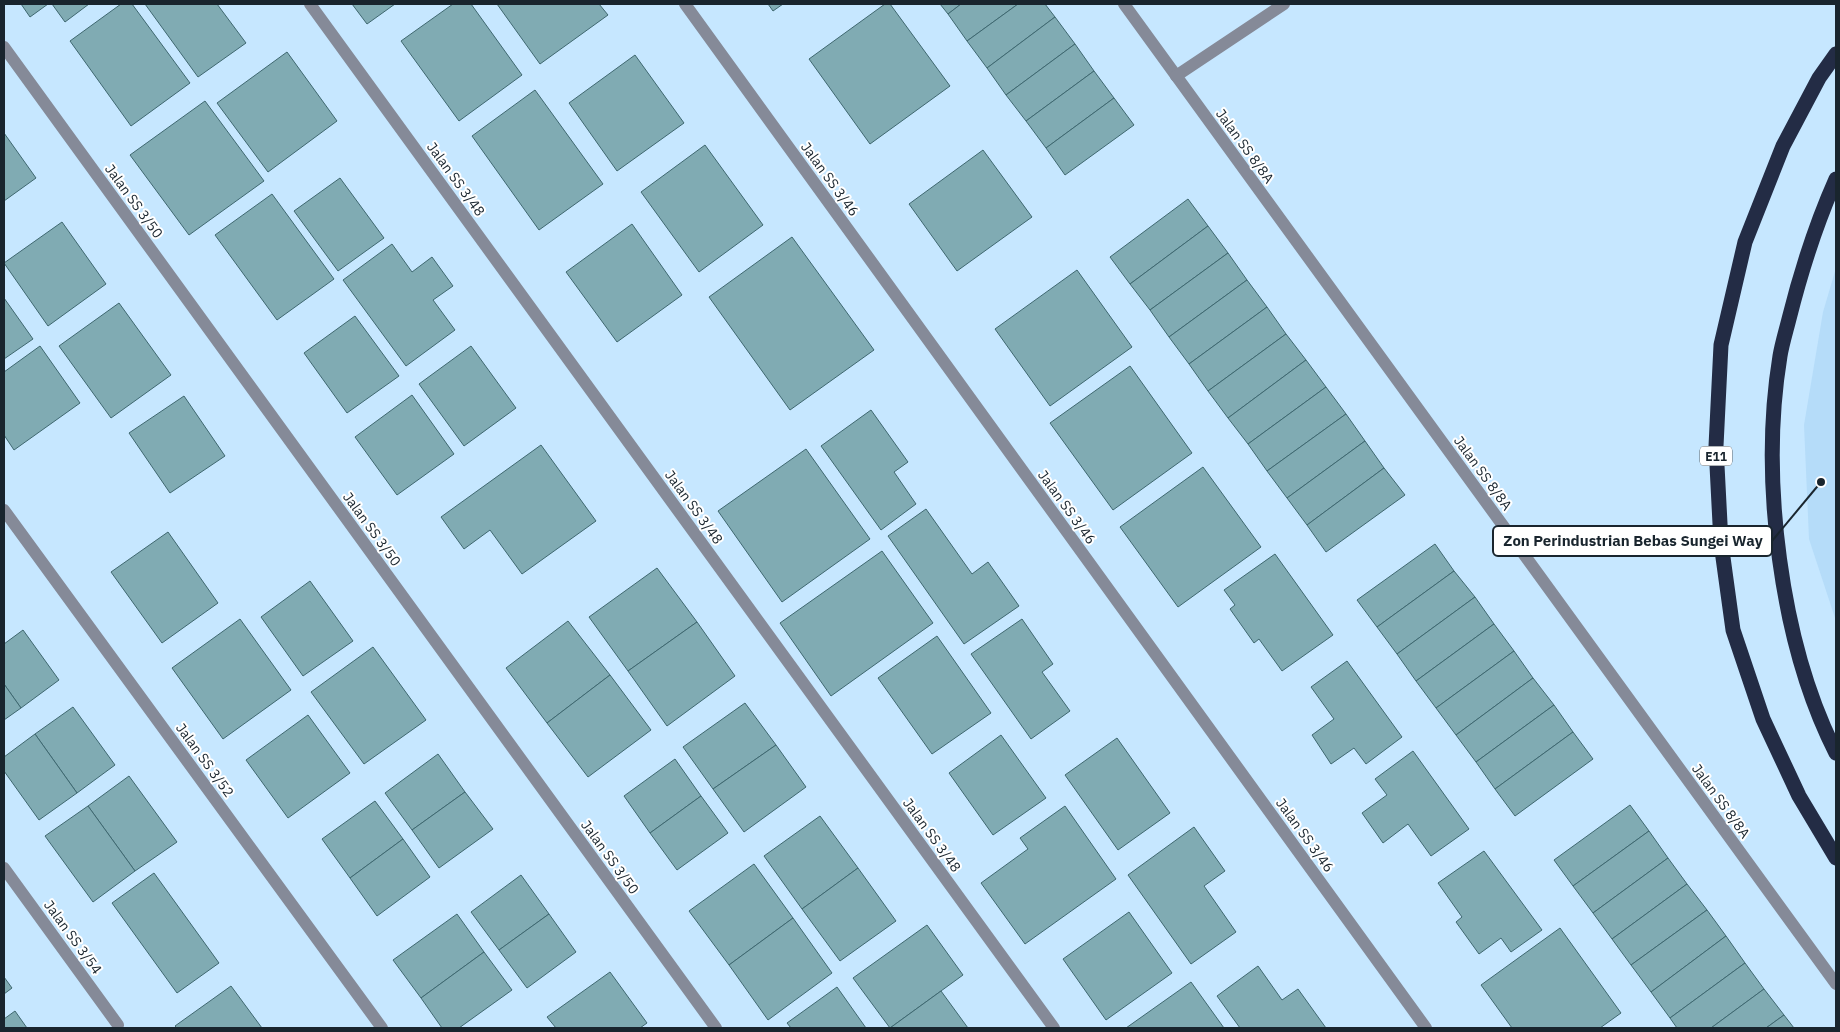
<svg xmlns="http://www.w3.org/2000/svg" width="1840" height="1032" font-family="'IBM Plex Sans',sans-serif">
  <rect width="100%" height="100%" fill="#c6e7ff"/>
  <!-- built -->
  <path fill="#b5dcf9" d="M1836 268V621L1809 539 1804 425 1823 312Z"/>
  <!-- building -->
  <g fill="#80abb3" stroke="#3f6870">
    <path d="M21 4H48L30 17Z"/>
    <path d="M52 4H89L65 22Z"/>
    <path d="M121 4H132L190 83 131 126 70 41Z"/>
    <path d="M145 4H217L246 43 198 77Z"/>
    <path d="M352 4H395L367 24Z"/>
    <path d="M453 4H471L522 75 459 121 401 41Z"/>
    <path d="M497 4H599L608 15 540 64Z"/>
    <path d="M768 4H783L773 11Z"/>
    <path d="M885 4H890L950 86 870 144 809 59Z"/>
    <path d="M940 4H961L948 14Z"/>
    <path d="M961 4H1018L967 41 948 14Z"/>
    <path d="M1018 4H1045L1055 17 987 68 967 41Z"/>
    <path d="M1055 17 1075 44 1006 95 987 68Z"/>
    <path d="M1075 44 1094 71 1026 121 1006 95Z"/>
    <path d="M287 52 337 121 268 172 217 103Z"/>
    <path d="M635 55 684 123 617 171 569 103Z"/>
    <path d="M1094 71 1114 98 1046 148 1026 121Z"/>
    <path d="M535 90 603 184 539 230 472 136Z"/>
    <path d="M1114 98 1134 125 1065 175 1046 148Z"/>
    <path d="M205 101 264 181 189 235 130 155Z"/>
    <path d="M4 133 36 178 4 201Z"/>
    <path d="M705 145 763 225 699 272 641 192Z"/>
    <path d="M983 150 1032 217 957 271 909 204Z"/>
    <path d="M340 178 384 238 338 271 294 211Z"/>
    <path d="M272 194 334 279 277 320 215 235Z"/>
    <path d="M1188 199 1208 226 1130 284 1110 257Z"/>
    <path d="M62 222 106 284 48 326 4 263Z"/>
    <path d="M632 224 682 295 617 342 566 272Z"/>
    <path d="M1208 226 1228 253 1150 310 1130 284Z"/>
    <path d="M792 237 874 350 790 410 709 297Z"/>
    <path d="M392 244 412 272 432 257 453 286 433 300 455 330 406 366 343 280Z"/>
    <path d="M1228 253 1247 280 1169 337 1150 310Z"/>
    <path d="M1077 270 1132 347 1050 406 995 329Z"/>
    <path d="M1247 280 1267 307 1189 364 1169 337Z"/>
    <path d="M4 298 33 339 4 359Z"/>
    <path d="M119 303 171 375 111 418 59 346Z"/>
    <path d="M1267 307 1286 334 1208 391 1189 364Z"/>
    <path d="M355 316 399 376 347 413 304 353Z"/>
    <path d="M1286 334 1306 360 1228 418 1208 391Z"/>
    <path d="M40 346 80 403 14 450 4 435V372Z"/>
    <path d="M471 346 516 408 464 446 419 384Z"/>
    <path d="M1306 360 1326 387 1248 444 1228 418Z"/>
    <path d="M1130 366 1192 453 1113 510 1050 423Z"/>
    <path d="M1326 387 1346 414 1267 471 1248 444Z"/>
    <path d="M412 395 454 454 397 495 355 437Z"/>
    <path d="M184 396 225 456 170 493 129 433Z"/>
    <path d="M871 410 908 462 894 472 916 504 881 530 821 446Z"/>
    <path d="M1346 414 1365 441 1287 498 1267 471Z"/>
    <path d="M1365 441 1384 468 1307 525 1287 498Z"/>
    <path d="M541 445 596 521 522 574 490 530 464 549 441 517Z"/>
    <path d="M806 449 870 539 782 602 718 511Z"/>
    <path d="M1203 467 1261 547 1178 607 1120 527Z"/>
    <path d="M1384 468 1405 495 1326 552 1307 525Z"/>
    <path d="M926 509 972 574 988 562 1019 606 964 644 888 536Z"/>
    <path d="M168 532 218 603 162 643 111 572Z"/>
    <path d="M1435 544 1454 571 1377 627 1357 600Z"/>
    <path d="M882 551 933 623 831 696 780 623Z"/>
    <path d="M1275 554 1333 635 1282 671 1259 639 1254 643 1230 609 1235 605 1224 590Z"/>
    <path d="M657 568 697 622 628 671 589 617Z"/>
    <path d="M1454 571 1475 597 1397 654 1377 627Z"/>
    <path d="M310 581 353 641 303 676 261 617Z"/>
    <path d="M1475 597 1494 624 1416 681 1397 654Z"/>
    <path d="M240 619 291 690 223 739 172 668Z"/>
    <path d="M1022 619 1053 664 1042 672 1070 711 1031 739 971 654Z"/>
    <path d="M568 621 610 675 547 723 506 668Z"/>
    <path d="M697 622 735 676 667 726 628 671Z"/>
    <path d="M1494 624 1514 651 1436 708 1416 681Z"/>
    <path d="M23 630 59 680 21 708 4 684V644Z"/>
    <path d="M937 636 991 713 932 754 878 678Z"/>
    <path d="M373 647 426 720 364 764 311 692Z"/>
    <path d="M1514 651 1533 678 1456 735 1436 708Z"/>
    <path d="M1347 661 1402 737 1366 764 1354 748 1331 764 1312 735 1334 719 1311 687Z"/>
    <path d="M610 675 651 730 588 777 547 723Z"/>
    <path d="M1533 678 1554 705 1476 762 1456 735Z"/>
    <path d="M4 684 21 708 4 720Z"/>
    <path d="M745 703 776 745 713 789 683 747Z"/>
    <path d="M1554 705 1573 732 1495 789 1476 762Z"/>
    <path d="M73 707 115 765 77 793 35 734Z"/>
    <path d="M308 715 350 773 288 818 246 760Z"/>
    <path d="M1573 732 1593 759 1515 816 1495 789Z"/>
    <path d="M35 734 77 793 39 820 4 771V757Z"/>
    <path d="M1001 735 1046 798 993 835 949 773Z"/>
    <path d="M1117 738 1170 813 1118 850 1065 775Z"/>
    <path d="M776 745 806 787 744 832 713 789Z"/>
    <path d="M1413 751 1469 829 1431 856 1408 824 1383 843 1362 813 1387 795 1375 779Z"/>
    <path d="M438 754 465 792 412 830 385 793Z"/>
    <path d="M675 759 701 796 650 833 624 796Z"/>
    <path d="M129 776 177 842 135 871 88 806Z"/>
    <path d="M465 792 493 829 439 868 412 830Z"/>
    <path d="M701 796 728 833 677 870 650 833Z"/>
    <path d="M375 801 403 839 350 878 322 839Z"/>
    <path d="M1630 805 1649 831 1573 886 1554 860Z"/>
    <path d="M88 806 135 871 93 902 45 836Z"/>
    <path d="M1065 806 1116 879 1025 944 981 883 1028 849 1020 838Z"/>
    <path d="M820 816 858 868 802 909 764 856Z"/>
    <path d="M1194 827 1225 871 1204 886 1236 932 1191 964 1128 875Z"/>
    <path d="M1649 831 1668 858 1593 913 1573 886Z"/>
    <path d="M403 839 430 877 377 916 350 878Z"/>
    <path d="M1484 851 1542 930 1511 952 1501 938 1479 954 1456 922 1462 917 1438 883Z"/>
    <path d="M1668 858 1687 884 1612 939 1593 913Z"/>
    <path d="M754 864 793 918 729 965 689 911Z"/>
    <path d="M858 868 896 921 840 961 802 909Z"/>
    <path d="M154 873 219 963 177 993 112 903Z"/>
    <path d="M521 875 549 914 499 950 471 912Z"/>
    <path d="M1687 884 1707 910 1631 965 1612 939Z"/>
    <path d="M1707 910 1726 936 1651 992 1631 965Z"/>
    <path d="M1129 912 1172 973 1106 1020 1063 959Z"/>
    <path d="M457 914 484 952 421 998 393 960Z"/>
    <path d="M549 914 576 952 527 988 499 950Z"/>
    <path d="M793 918 832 973 768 1020 729 965Z"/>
    <path d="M927 925 963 975 890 1028 853 978Z"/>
    <path d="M1560 928 1621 1013 1600 1028H1512L1481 985Z"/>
    <path d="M1726 936 1745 963 1670 1018 1651 992Z"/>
    <path d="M484 952 512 990 459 1028H442L421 998Z"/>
    <path d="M1745 963 1764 989 1711 1028H1677L1670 1018Z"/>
    <path d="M1258 966 1282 1000 1298 989 1326 1028H1240L1217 996Z"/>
    <path d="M610 972 647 1023 640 1028H556L547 1017Z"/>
    <path d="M4 977 12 988 4 994Z"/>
    <path d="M1191 982 1224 1028H1126Z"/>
    <path d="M231 986 262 1028H177L175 1026Z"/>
    <path d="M837 987 866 1028H791L787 1023Z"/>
    <path d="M1764 989 1784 1015 1766 1028H1711Z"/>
    <path d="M941 991 968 1028H890Z"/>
    <path d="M15 1011 27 1028H4V1019Z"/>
    <path d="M1784 1015 1794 1028H1766Z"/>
  </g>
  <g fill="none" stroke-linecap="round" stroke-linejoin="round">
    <!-- street -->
    <g stroke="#858a98" stroke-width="12">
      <path d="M310 4 1054 1028"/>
      <path d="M685 4 1426 1028"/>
      <path d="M1124 4 1836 984"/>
      <path d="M4 47 716 1028"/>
      <path d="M1176 76 1284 4"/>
      <path d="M4 510 382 1028"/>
      <path d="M4 868 118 1025"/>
    </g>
    <!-- highway -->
    <g stroke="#232c45" stroke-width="15">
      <path d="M1836 54 1819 78 1783 146 1745 242 1721 345 1716 446 1721 543 1733 630 1763 719 1799 796 1836 858"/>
      <path d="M1836 179C1816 224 1801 271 1789 319 1786 331 1782 344 1780 356 1760 478 1780 643 1836 753"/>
    </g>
  </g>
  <g text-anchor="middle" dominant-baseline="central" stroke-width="4" stroke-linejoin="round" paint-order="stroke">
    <!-- shield labels -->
    <rect fill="#fff" stroke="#5e666d" stroke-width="1" x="1700" y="446.5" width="32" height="19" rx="4"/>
    <g font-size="12" font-weight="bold" fill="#19252e">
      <text x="1716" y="456">E11</text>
    </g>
    <!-- street labels -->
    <g font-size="14" fill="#19252e" stroke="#fff">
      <text transform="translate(1245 146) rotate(54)">Jalan SS 8/8A</text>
      <text transform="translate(456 179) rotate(54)">Jalan SS 3/48</text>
      <text transform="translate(830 179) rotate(54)">Jalan SS 3/46</text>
      <text transform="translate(134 201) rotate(54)">Jalan SS 3/50</text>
      <text transform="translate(1483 473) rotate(54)">Jalan SS 8/8A</text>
      <text transform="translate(694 507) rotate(54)">Jalan SS 3/48</text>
      <text transform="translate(1067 507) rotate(54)">Jalan SS 3/46</text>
      <text transform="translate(372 529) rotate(54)">Jalan SS 3/50</text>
      <text transform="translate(205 760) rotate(54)">Jalan SS 3/52</text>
      <text transform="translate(1721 801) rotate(54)">Jalan SS 8/8A</text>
      <text transform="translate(932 835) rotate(54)">Jalan SS 3/48</text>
      <text transform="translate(1305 835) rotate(54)">Jalan SS 3/46</text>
      <text transform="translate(610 857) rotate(54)">Jalan SS 3/50</text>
      <text transform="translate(73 937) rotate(54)">Jalan SS 3/54</text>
    </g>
  </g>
  <!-- callouts -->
  <path fill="none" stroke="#19252e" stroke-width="2" d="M1821 482L1772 541"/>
  <circle fill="#19252e" stroke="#fff" stroke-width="2" cx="1821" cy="482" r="5"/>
  <rect fill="#fff" stroke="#19252e" stroke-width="2" x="1493" y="526" width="279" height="30" rx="5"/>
  <g font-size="15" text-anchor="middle" font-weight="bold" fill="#19252e">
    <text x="1633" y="546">Zon Perindustrian Bebas Sungei Way</text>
  </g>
  <!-- border -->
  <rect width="1840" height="1032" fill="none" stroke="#19252e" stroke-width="10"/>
</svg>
